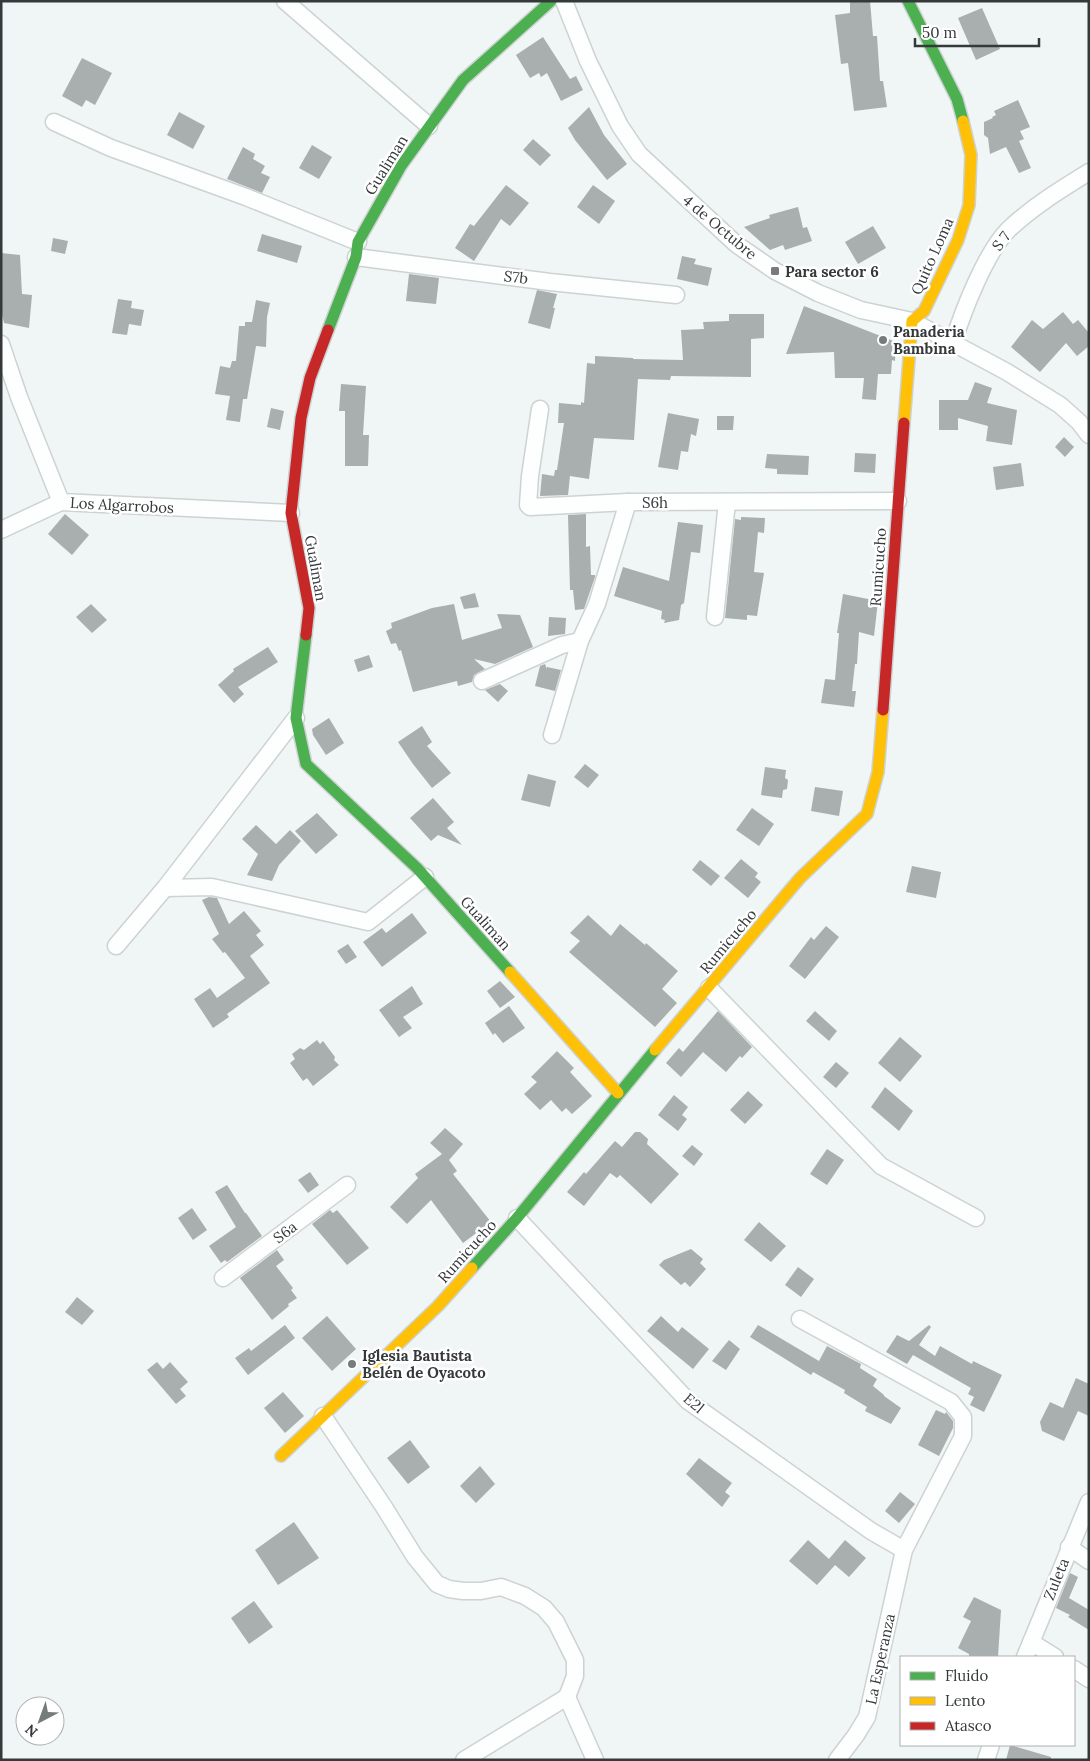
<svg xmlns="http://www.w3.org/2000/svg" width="1090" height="1761" font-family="Lora,serif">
  <rect width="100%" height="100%" fill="#f0f5f6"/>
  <!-- building -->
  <g fill="#a9aeae">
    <path d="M870 1 873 36H877L880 81H883L887 107 854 111 848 63 841 64 835 15 850 13V2Z"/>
    <path d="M982 8 1000 49 976 60 958 18Z"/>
    <path d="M543 37 570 79 576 76 583 90 561 101 547 73 541 77 539 73 530 78 516 55Z"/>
    <path d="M82 58 112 73 95 105 86 100 82 107 62 96Z"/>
    <path d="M1018 100 1030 127 1020 131 1024 139 1019 141 1031 168 1019 173 1006 147 990 154 988 138 984 135V122L993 118 992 117 996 115 994 111Z"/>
    <path d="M589 107 604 135 627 164 607 180 575 140 568 128Z"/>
    <path d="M179 112 205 126 193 149 167 135Z"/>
    <path d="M533 139 551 155 540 166 523 150Z"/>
    <path d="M312 145 332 157 319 179 299 168Z"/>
    <path d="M243 147 255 154 253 159 265 166 261 173 270 177 262 193 227 179Z"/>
    <path d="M506 185 529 203 510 226 501 219 474 261 455 248 470 224 474 226Z"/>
    <path d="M593 185 615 201 599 224 577 207Z"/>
    <path d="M798 207 803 228 807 227 812 241 785 250 783 245 770 250 744 227 770 218 769 215Z"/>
    <path d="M873 226 886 248 858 264 845 242Z"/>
    <path d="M262 234 302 246 297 263 257 251Z"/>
    <path d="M53 238 68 241 65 254 51 251Z"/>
    <path d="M1 253 20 255 22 294 32 295 29 328 4 323 1 310Z"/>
    <path d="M682 256 696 259 694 264 712 268 708 286 677 279Z"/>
    <path d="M409 274 439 278 436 304 406 301Z"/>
    <path d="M537 290 557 294 553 308H555L550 329 528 323Z"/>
    <path d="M118 299 132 301 131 308 144 310 141 326 129 324 127 335 112 333Z"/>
    <path d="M256 300 270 303 267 317 266 347 256 346 247 399H243L240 422 226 420 230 396 215 394 220 366 230 368 232 361H236L239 326H245V322H252Z"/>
    <path d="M804 306 896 342 895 361 892 360 891 374H878L876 400 862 399 864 378H835L834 352 786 354Z"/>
    <path d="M1063 312 1073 324 1078 320 1089 333V346L1077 356 1066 343 1040 372 1011 347 1032 320 1043 329Z"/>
    <path d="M729 314H764V338L751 339V377L671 376 670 380 638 379 634 440 594 438 589 479 570 476 568 495 540 496 542 474 554 476 555 470H557L564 423H558L559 403 581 405V402L584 403 587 363 595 364V356L633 358V359L683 360 681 330 704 329 703 322 729 321Z"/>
    <path d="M975 382 992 388 987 403 1017 410 1012 445 986 441 988 426 958 418V430H939V400H968Z"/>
    <path d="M341 384 366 386 363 435H369L368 466H345V411H339Z"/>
    <path d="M271 408 284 411 280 430 267 427Z"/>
    <path d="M668 413 699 419 696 436 691 434 688 452 681 451 678 470 658 467Z"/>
    <path d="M717 416H734L733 430H717Z"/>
    <path d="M1064 437 1074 447 1065 457 1055 447Z"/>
    <path d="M855 453 876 454 875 473 854 472Z"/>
    <path d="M767 454 809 456 808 475 777 474V469L765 468Z"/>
    <path d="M1021 463 1024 486 996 490 993 467Z"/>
    <path d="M65 514 89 535 72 555 48 534Z"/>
    <path d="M586 514V547L590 546 591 575H595V577L584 609 575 610 573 590H570L568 515Z"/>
    <path d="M741 517 765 518 764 533 758 532 754 572 764 573 757 616 747 615V620L725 618 735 519 741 520Z"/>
    <path d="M678 522 703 525 700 553 691 552 684 603 681 605 679 620 664 623 665 620 661 619 662 611 614 596 623 567 669 581Z"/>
    <path d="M475 593 479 607 464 609 460 597Z"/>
    <path d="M843 594 878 601 874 636 859 632 857 664H855L852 691H856L854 707 821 703 825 679 835 680 839 633H837Z"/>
    <path d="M91 604 107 620 92 633 76 617Z"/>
    <path d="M454 604 462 640 502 628 497 614 520 615 533 647 495 664 474 659 485 669 474 675 472 682 458 686 457 681 413 692 401 650 399 651 396 643 391 644 386 631 392 628 391 623 432 608Z"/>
    <path d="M549 617 566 618 565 634 548 636Z"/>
    <path d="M268 647 278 662 238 687 244 694 234 703 218 685 234 671 233 669Z"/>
    <path d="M369 655 373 667 358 672 354 660Z"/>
    <path d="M545 664 547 669V667L561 670 555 691 535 686 540 666Z"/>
    <path d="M500 684 508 691 498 702 485 690Z"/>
    <path d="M329 718 344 743 326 755 313 735 312 729Z"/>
    <path d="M422 726 432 742 427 746 451 773 432 788 413 764 398 742Z"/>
    <path d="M585 764 599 775 588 788 574 777Z"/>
    <path d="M765 767 786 770 785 778 788 780 787 789 783 790 782 798 761 795Z"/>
    <path d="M528 774 556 781 550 807 521 800Z"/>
    <path d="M815 787 843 791 839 816 811 811Z"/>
    <path d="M433 798 454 822 447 828 462 845 438 835 431 841 410 818Z"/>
    <path d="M752 808 774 824 759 846 736 830Z"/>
    <path d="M317 813 338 835 316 854 295 831Z"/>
    <path d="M256 825 276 844 290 830 301 841 279 865 272 881 247 875 258 854 242 839Z"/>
    <path d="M741 859 758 873 755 877 761 882 748 898 724 878Z"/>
    <path d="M700 860 720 876 711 886 692 870Z"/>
    <path d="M912 866 941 872 936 898 906 892Z"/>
    <path d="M209 897 217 898 229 924 244 911 261 931 256 935 264 945 250 956 270 983 227 1014 229 1017 213 1028 194 999 210 988 217 998 245 978 225 952 223 953 212 939 219 934 202 900Z"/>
    <path d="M412 913 427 933 382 967 363 942 382 928 386 933Z"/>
    <path d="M588 915 611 936 620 924 645 945 646 943 678 971 662 989 677 1003 655 1027 569 952 580 941 570 933Z"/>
    <path d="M826 926 839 937 805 979 789 966 811 937 814 940Z"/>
    <path d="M348 944 357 957 346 964 337 951Z"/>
    <path d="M500 981 515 997 500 1008 487 991Z"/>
    <path d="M412 986 423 1004 403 1017 412 1028 399 1037 379 1010Z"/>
    <path d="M509 1006 525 1028 503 1043 495 1033 493 1035 485 1023Z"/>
    <path d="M718 1011 752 1047 742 1058 740 1056 726 1072 703 1052 681 1077 666 1063 679 1048 683 1052Z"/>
    <path d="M815 1011 837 1031 829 1041 806 1021Z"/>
    <path d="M900 1037 922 1056 900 1082 878 1063Z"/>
    <path d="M317 1040 320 1044 323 1041 335 1057 334 1060 339 1065 313 1086 307 1078 303 1081 290 1063 295 1059 292 1054 300 1048 304 1050Z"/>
    <path d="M557 1051 574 1068 570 1072 592 1096 572 1114 566 1108 562 1112 551 1100 540 1110 524 1094 537 1082 531 1077Z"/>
    <path d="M836 1062 849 1073 836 1088 823 1077Z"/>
    <path d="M885 1087 913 1111 899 1131 871 1107Z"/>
    <path d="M748 1091 763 1105 745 1124 730 1110Z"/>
    <path d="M674 1095 688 1107 682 1115 687 1119 678 1131 658 1115Z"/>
    <path d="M445 1128 463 1144 449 1160 457 1171 453 1174 491 1222 463 1243 431 1200 407 1224 390 1207 418 1178 415 1174 442 1154 430 1143Z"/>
    <path d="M635 1132H640L648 1139 647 1144 679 1174 651 1204 620 1175 617 1178 610 1173 584 1206 567 1192 584 1172 586 1174 615 1141 622 1147Z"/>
    <path d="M692 1145 703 1154 694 1166 682 1156Z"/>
    <path d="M827 1149 844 1160 827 1185 810 1174Z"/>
    <path d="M310 1172 319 1185 308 1193 298 1180Z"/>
    <path d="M227 1185 245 1213H246L262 1236 227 1262 225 1260 221 1263 209 1246 236 1227 215 1192Z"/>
    <path d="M192 1208 207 1230 193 1240 178 1218Z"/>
    <path d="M330 1210 333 1213 337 1210 369 1248 347 1265 312 1224Z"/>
    <path d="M759 1222 786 1246 771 1262 744 1240Z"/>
    <path d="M691 1249 703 1259 700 1263 706 1269 690 1287 685 1282 681 1285 659 1265 664 1260Z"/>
    <path d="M277 1250 284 1260 276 1266 293 1288 291 1290 297 1298 288 1304 289 1306 272 1320 240 1278Z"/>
    <path d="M798 1267 814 1279 801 1297 785 1285Z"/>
    <path d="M77 1297 94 1311 82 1325 65 1312Z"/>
    <path d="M327 1316 356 1349 332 1371 302 1338Z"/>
    <path d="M661 1316 678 1332 682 1327 709 1349 693 1369 647 1331Z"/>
    <path d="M285 1325 295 1338 248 1375 235 1358 249 1348 251 1351Z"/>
    <path d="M758 1325 819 1361 827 1346 861 1364 860 1368 877 1379 873 1386 884 1395V1396L901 1408 891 1424 865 1411 867 1407 844 1393 845 1390 813 1372 811 1375 750 1337Z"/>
    <path d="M929 1325 931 1327 919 1345 935 1356 940 1346 972 1364 973 1361 1002 1375 984 1412 970 1405 974 1397 968 1394 971 1388 913 1355 907 1364 886 1352 897 1335 909 1341Z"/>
    <path d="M729 1340 740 1349 726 1370 712 1361Z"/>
    <path d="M157 1362 163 1369 170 1362 188 1382 180 1389 186 1396 176 1404 147 1370Z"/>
    <path d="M1076 1378 1089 1384V1416L1078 1411 1064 1441 1042 1431 1040 1422 1050 1402 1063 1408Z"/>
    <path d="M283 1392 304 1416 285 1433 264 1408Z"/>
    <path d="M936 1410 945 1414 946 1412 953 1421V1428L939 1456 918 1445Z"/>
    <path d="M410 1440 430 1467 408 1484 387 1458Z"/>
    <path d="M699 1458 732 1483 725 1492 730 1496 722 1507 686 1474Z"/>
    <path d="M480 1466 495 1484 476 1503 460 1486Z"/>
    <path d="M900 1492 915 1504 899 1523 885 1511Z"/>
    <path d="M294 1522 319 1558 278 1585 255 1550Z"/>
    <path d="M808 1540 829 1559 845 1540 866 1558 849 1577 835 1565 817 1585 789 1561Z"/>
    <path d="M1070 1573 1078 1577 1069 1598 1089 1610V1630L1068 1617 1070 1615 1056 1608Z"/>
    <path d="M974 1597 1001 1610 998 1657H969V1654L958 1648 971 1621 963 1617Z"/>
    <path d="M254 1601 273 1627 249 1644 231 1618Z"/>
    <path d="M1010 1745 1051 1757V1760H1006Z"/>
  </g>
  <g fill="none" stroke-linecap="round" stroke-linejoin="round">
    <!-- street casing -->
    <g stroke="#cdd2d3" stroke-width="19">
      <g id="street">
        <path d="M285 1 429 126"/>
        <path d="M564 1 588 61 620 126 639 154 736 244 775 271 818 293 861 310 912 321 1007 372 1060 405 1079 422 1089 435"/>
        <path d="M54 122 111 148 246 197 358 242"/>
        <path d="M356 257 550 282 676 295"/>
        <path d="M953 343C963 311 985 254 1008 230 1032 207 1060 190 1089 172"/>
        <path d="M1 344 19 397 61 502 291 513"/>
        <path d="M540 409 530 476 528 505 530 507 628 502"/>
        <path d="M1 530 61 502"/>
        <path d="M715 617 727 502"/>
        <path d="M482 681 562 645 580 641"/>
        <path d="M552 735 580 641 597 604 628 502 898 501"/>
        <path d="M165 888 212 887 368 922 425 877"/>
        <path d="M116 946 165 888 296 718"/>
        <path d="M709 988 881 1166 976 1218"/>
        <path d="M517 1218 688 1401 871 1531 904 1550"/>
        <path d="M223 1278 347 1185"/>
        <path d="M800 1319 951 1402 963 1417V1436L904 1550 867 1717 856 1735 837 1760"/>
        <path d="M323 1416 384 1507 415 1557 437 1584 449 1589 463 1591H481L501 1587 525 1596 544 1608 556 1622 575 1660V1676L567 1697"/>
        <path d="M1069 1547 1089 1561"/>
        <path d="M1031 1642 1055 1657"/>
        <path d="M1025 1657 1089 1502"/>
        <path d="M1074 1669 1089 1679"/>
        <path d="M464 1760 567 1697 595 1760"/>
        <path d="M986 1760 991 1745"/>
      </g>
    </g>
    <!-- fast casing -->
    <g stroke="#cdd2d3" stroke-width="14">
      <g id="fast">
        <path d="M908 1 957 99 963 121"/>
        <path d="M328 330 356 257 358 242 401 166 463 80 551 1"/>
        <path d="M306 635 296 718 306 764 417 868 510 972"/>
        <path d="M472 1268 517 1218 655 1050"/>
      </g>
    </g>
    <!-- slow casing -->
    <g stroke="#cdd2d3" stroke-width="14">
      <g id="slow">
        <path d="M904 423 912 321 924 311 958 240 969 205 971 155 963 121"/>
        <path d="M510 972 618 1093"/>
        <path d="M655 1050 800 878 867 814 878 772 883 710"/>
        <path d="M281 1456 438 1306 472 1268"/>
      </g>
    </g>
    <!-- jam casing -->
    <g stroke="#cdd2d3" stroke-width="14">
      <g id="jam">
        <path d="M306 635 309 608 291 513 301 418 310 378 328 330"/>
        <path d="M883 710 904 423"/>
      </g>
    </g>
    <!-- street -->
    <use href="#street" stroke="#fdfefe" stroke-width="16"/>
    <!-- fast -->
    <use href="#fast" stroke="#4caf50" stroke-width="11"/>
    <!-- slow -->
    <use href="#slow" stroke="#ffc107" stroke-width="11"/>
    <!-- jam -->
    <use href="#jam" stroke="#c62828" stroke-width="11"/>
  </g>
  <!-- markers -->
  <g fill="#767b7c" stroke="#fff" stroke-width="2">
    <rect x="770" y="266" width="10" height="10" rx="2.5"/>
    <circle cx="883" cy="340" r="5"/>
    <circle cx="352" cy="1364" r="5"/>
  </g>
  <g text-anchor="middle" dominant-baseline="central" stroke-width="5" stroke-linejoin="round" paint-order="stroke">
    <!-- street labels -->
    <g font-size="15" fill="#34393a" stroke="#fff">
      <text transform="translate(386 165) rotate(-58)">Gualiman</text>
      <text transform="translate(720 227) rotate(40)">4 de Octubre</text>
      <text transform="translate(1001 241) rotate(-53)">S 7</text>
      <text transform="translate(932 256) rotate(-66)">Quito Loma</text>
      <text transform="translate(516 277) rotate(7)">S7b</text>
      <text x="655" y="502">S6h</text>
      <text transform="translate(122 505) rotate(3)">Los Algarrobos</text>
      <text transform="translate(878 567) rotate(-86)">Rumicucho</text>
      <text transform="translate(316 568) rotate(80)">Gualiman</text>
      <text transform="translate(486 923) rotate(48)">Gualiman</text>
      <text transform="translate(728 941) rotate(-50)">Rumicucho</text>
      <text transform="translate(285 1232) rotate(-37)">S6a</text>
      <text transform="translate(467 1251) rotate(-48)">Rumicucho</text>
      <text transform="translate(694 1403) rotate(40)">E2l</text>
      <text transform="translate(1056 1579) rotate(-68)">Zuleta</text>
      <text transform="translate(880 1659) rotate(-78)">La Esperanza</text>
    </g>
    <!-- poi labels -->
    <g font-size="15" font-weight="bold" fill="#34393a" stroke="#fff" text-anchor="start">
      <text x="785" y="271">Para sector 6</text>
      <text x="893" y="331">Panaderia<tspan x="893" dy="17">Bambina</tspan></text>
      <text x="362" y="1355">Iglesia Bautista<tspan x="362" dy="17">Belén de Oyacoto</tspan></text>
    </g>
  </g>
  <!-- border -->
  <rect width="1090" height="1761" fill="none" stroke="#34393a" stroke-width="5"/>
  <!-- legend -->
  <rect x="900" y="1656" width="175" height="90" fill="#ffffff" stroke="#aeb0b0"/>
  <rect x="910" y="1672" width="25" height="8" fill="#4caf50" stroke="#aeb0b0"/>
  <text x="945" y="1681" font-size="15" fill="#34393a">Fluido</text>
  <rect x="910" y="1697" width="25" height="8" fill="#ffc107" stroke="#aeb0b0"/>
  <text x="945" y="1706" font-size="15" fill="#34393a">Lento</text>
  <rect x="910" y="1722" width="25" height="8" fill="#c62828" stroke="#aeb0b0"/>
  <text x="945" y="1731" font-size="15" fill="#34393a">Atasco</text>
  <!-- north arrow -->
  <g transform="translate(40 1721) rotate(221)"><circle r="24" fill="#ffffff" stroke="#aeb0b0"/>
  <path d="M0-4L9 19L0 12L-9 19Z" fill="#767b7c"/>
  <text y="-8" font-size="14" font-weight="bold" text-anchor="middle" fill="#34393a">N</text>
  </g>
  <!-- scale -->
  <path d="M915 38v8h124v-8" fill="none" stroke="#34393a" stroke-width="2.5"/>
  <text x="922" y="38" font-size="15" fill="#34393a" stroke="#ffffff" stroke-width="4" paint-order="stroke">50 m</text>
</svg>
